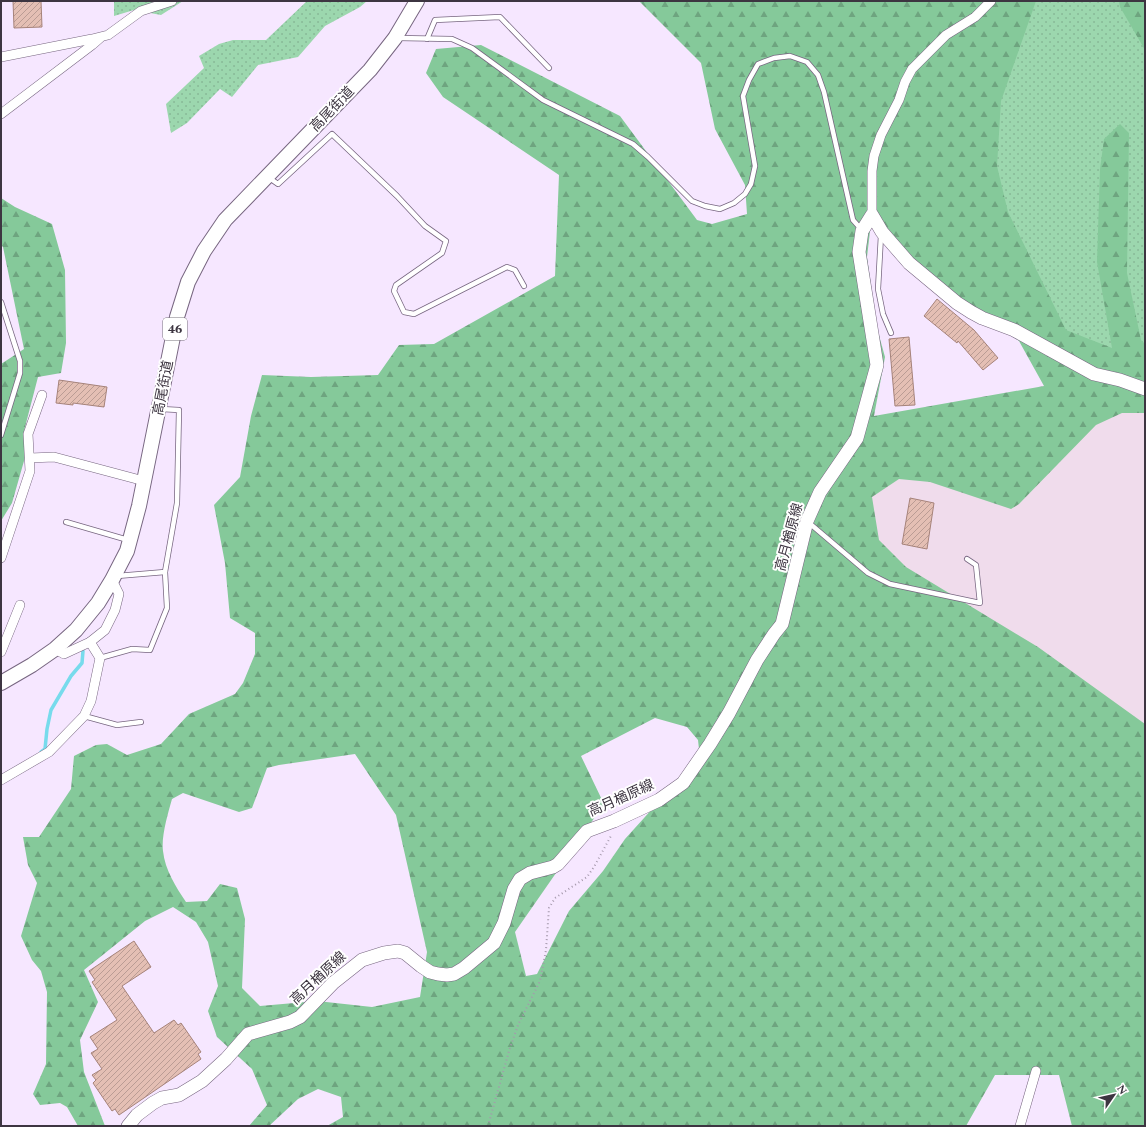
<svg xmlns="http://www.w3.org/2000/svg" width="1146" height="1127" font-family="Spectral,'Noto Sans JP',serif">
  <defs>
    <pattern id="green-dots" width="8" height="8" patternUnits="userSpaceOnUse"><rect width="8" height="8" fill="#9cd7ae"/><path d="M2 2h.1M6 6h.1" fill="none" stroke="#87b997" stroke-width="1.8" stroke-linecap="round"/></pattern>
    <pattern id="forest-firs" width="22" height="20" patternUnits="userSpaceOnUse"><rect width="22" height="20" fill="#85c99a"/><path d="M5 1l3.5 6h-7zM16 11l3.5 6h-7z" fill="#6ea47f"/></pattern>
    <pattern id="building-hatch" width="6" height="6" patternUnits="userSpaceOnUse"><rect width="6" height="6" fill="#e4bfb4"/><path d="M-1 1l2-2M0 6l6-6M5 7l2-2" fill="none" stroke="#ba9c94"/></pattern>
  </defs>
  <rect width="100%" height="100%" fill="#f6e7ff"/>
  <!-- education -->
  <path fill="#f0dcec" d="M1145 388V741L816 526 838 477Z"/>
  <!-- green -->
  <g fill="url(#green-dots)">
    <path d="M114 1H183L161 15 134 10 114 16Z"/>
    <path d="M307 1H367L360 7 325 26 298 57 258 65 232 97 220 89 187 123 171 133 166 104 204 68 199 56 219 44 233 40H266Z"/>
    <path d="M1004 1H1145V380L1076 354 878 173Z"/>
  </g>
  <!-- forest -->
  <g fill="url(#forest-firs)" fill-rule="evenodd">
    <path d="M639 1H1036L1001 101 997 166 1008 212 1066 330 1112 348 1097 262 1100 169 1104 139 1120 124 1129 133 1127 273 1141 340 1145 344V413H1122L1096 425 1019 504 1011 509 930 482 899 479 872 497 879 540 906 567 1038 647 1145 724V1126H1072L1059 1075H995L966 1126H327L343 1117 341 1097 318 1089 298 1099 269 1126H249L267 1105 252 1069 217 1037 208 1011 218 986 208 942 196 922 173 907 145 921 84 970 98 1002 80 1040 84 1072 105 1126H78L67 1107 60 1103 40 1105 33 1094 46 1064 47 992 41 971 32 960 21 936 37 883 28 865 23 837H39L71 789 74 756 96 745 107 744 127 755 161 744 189 714 235 694 243 683 255 654V633L230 618 225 563 214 505 240 477 251 416 262 375 311 377 378 375 399 345 434 344 555 276 559 175 443 97 426 73 436 49 481 45 620 116 697 220 712 224 747 214 745 185 715 129 701 63ZM871 223 918 274 1019 341 1044 386 874 416 885 357 877 328 867 257ZM655 718 687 727 698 740 701 767 663 797 625 839 603 871 569 911 537 974 526 976 515 932 604 804 581 756ZM355 754 396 815 427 952 420 997 372 1007 317 1001 260 1006 242 988 245 919 237 888 220 884 207 901 186 902C176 887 165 870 163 851 161 837 168 813 172 799L183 793 239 812 252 808 267 768 279 765Z"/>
    <path d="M1119 1H1145V50L1120 7Z"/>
    <path d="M1 198 15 207 52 224 65 270 66 343 61 373 38 377 24 431 26 454 12 503 1 521V364L24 349 3 247 1 245Z"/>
  </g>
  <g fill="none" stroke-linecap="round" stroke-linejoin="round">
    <!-- stream -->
    <path stroke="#77dbec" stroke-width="3.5" d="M41 752 45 749 47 729 51 710 71 676 82 663 83 651"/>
  </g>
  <!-- building -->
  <g fill="url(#building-hatch)" stroke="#a6837a">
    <path d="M13 1H41L42 27 14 28Z"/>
    <path d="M937 299 974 330 998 358 983 370 958 341 957 343 924 316Z"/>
    <path d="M909 337 915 405 895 406 889 339Z"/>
    <path d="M59 380 107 387 104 407 73 403V405L56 403Z"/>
    <path d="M910 498 934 503 927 549 902 544Z"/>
    <path d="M134 941 151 967 122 986 154 1033 174 1020 178 1025 181 1023 201 1052 198 1054 201 1059 119 1115 115 1109 112 1111 93 1083 96 1080 92 1075 102 1069 91 1053 98 1049 90 1037 117 1020 92 982 95 980 89 971Z"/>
  </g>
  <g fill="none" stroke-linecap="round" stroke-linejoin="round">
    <!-- service casing -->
    <g stroke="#776680" stroke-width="6">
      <g id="service">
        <path d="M398 38 452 39 472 48 543 100 633 144 648 157 692 201 705 206 720 209 734 203 745 194 751 184 755 166 743 96 749 80 758 64 774 58 790 56 807 62 818 75 824 92 853 220 861 229"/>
        <path d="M427 39 435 20 500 17 549 68"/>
        <path d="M268 177 278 184 332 134 397 196 425 226 446 241 442 253 396 285 394 291 404 312 414 314 507 267 515 270 524 286"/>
        <path d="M881 235 878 289 883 314 891 333"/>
        <path d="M1 435 20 373V361L1 302"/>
        <path d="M66 522 128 540"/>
        <path d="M808 522 868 573 890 584 980 603 976 565 967 559"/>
        <path d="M117 576 165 572"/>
        <path d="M100 658 132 649 150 650 167 608 165 572 177 503 179 410 161 409"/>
        <path d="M84 716 117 725 141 722"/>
      </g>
    </g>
    <!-- minor casing -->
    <g stroke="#776680" stroke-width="10">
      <g id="minor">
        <path d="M1 57 92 39 108 35 141 11 172 1"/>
        <path d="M1 114 92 45 100 38"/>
        <path d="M872 215V171L874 156 881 135 899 100 905 82 912 69 946 35 975 17 991 1"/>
        <path d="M30 458 54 457 144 481"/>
        <path d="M1 558 30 471 28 434 42 395"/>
        <path d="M55 649 64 654 90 642 105 630 115 610 119 594 112 580"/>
        <path d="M1 652 20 605"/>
        <path d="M1 780 49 752 84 716 91 701 100 658 90 642"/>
        <path d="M1020 1126 1036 1071"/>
      </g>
    </g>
    <!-- secondary casing -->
    <g stroke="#776680" stroke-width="14">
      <path id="secondary" d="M128 1126 137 1115 153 1103 162 1098 179 1095 202 1081 226 1059 248 1034 290 1022 300 1017 333 983 362 960 384 953 398 951 405 953 421 966 430 972 438 974 447 975 454 974 464 968 494 943 504 923 514 889 520 879 530 873 553 867 558 864 587 831 614 821 659 800 683 783 710 744 729 713 757 660 774 634 782 624 807 521 820 492 857 438 877 365 859 252 862 231 872 215 882 232 909 263 957 303 971 312 982 318 1014 330 1094 374 1120 380 1145 389"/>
    </g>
    <!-- primary casing -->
    <g stroke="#776680" stroke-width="16">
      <path id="primary" d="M1 683 32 665 55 649 76 630 98 603 112 580 127 551 139 506 177 317 188 282 204 251 225 220 370 70 395 38 417 1"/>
    </g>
    <!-- path -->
    <path stroke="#a599ac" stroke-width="2" stroke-dasharray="1 3" stroke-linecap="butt" d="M488 1126 509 1051 518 1025 540 981 546 950 549 908 555 898 587 877 594 867 612 834"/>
    <!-- service -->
    <use href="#service" stroke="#fff" stroke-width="4.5"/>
    <!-- minor -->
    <use href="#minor" stroke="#fff" stroke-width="9"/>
    <!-- secondary -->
    <use href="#secondary" stroke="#fff" stroke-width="13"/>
    <!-- primary -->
    <use href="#primary" stroke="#fff" stroke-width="14"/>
  </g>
  <g text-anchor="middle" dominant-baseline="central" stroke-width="4" stroke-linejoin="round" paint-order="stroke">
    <!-- shield labels -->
    <rect fill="#fff" stroke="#77727a" stroke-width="1" x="163" y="318" width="24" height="22" rx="3"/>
    <g font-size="13" font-weight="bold" fill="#3d3541">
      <text x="175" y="329">46</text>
    </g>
    <!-- street labels -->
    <g font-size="14" fill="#3d3541" stroke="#fff">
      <text transform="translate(332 109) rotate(-46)">高尾街道</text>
      <text transform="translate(163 388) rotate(-79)">高尾街道</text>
      <text transform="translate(789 537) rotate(-75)">高月楢原線</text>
      <text transform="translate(621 798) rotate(-24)">高月楢原線</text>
      <text transform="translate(318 978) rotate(-43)">高月楢原線</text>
    </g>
  </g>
  <!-- border -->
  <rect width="1146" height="1127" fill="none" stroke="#3d3541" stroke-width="4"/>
  <!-- north arrow -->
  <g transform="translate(1114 1095) rotate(56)" stroke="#ffffff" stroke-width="3" paint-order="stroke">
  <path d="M0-3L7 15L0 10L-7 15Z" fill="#3d3541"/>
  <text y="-6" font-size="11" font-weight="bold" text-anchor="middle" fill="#3d3541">N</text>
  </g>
</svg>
